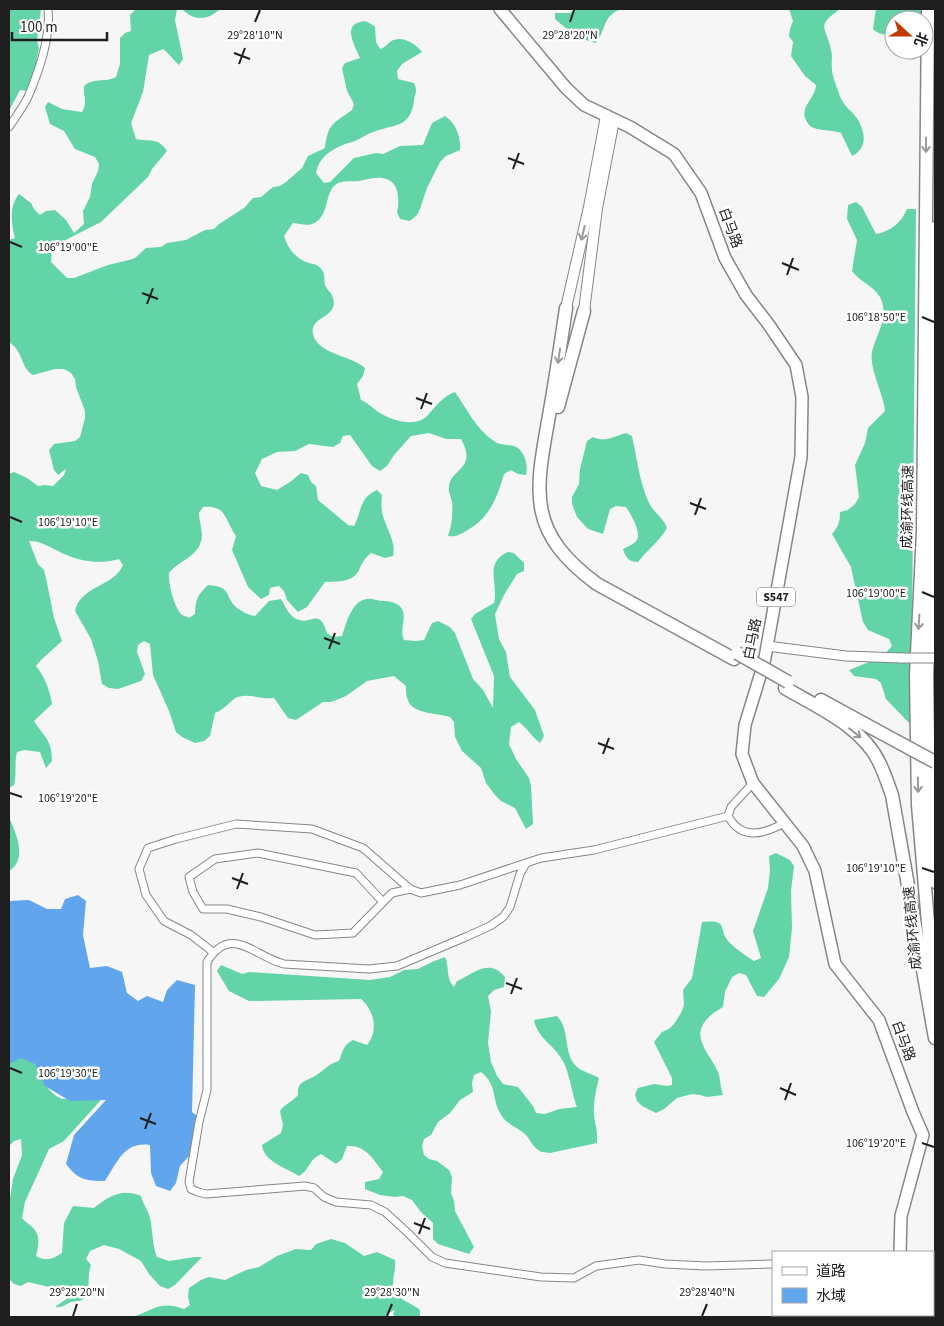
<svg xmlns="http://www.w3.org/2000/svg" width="944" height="1326" font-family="'Source Sans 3','Noto Sans SC',sans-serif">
  <rect width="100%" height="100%" fill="#f6f6f7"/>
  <!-- forest -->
  <g fill="#62d4a7">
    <path d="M9 9H41L37 41 39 48 36 64 37 71 28 91 20 90 9 111Z"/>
    <path d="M136 9H177L175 20 183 59 179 65C173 60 170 54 163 49L149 55 143 92 131 123 136 139C150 142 158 137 167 151L152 169 148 177 101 222 52 247 51 262 67 278H74L108 265 129 260 135 258 146 248 161 247 167 243 186 240 205 230 214 229 219 224 244 208 253 198 261 197 273 187 280 186 286 182 302 168 308 156 325 148C328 123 333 124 352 110L354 104 347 91 342 68 345 63 360 58C356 48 342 26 360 22 366 20 370 23 375 27L376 42 380 49C386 47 386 45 390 42 401 34 416 44 422 52L402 64 397 71 398 79 414 83C418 92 415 92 414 101 410 127 397 124 376 131 368 133 362 138 355 141 338 146 320 153 316 173L324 183 330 182 354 158 376 153 383 154 400 146 423 145 432 123 445 116C456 123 461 137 460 150L446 156 440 162 427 188 420 209 417 215 410 221 400 219 397 212C399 205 399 193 395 186 387 173 370 179 359 181 350 182 340 179 333 187 325 198 328 214 316 222 309 227 301 224 293 223L284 236C288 249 296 259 309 263 314 264 319 265 322 270 325 274 324 280 325 285 327 290 332 293 333 298 339 318 309 316 313 334 318 355 351 355 365 368L363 376 357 384 361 400C369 403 373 409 380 413 393 421 417 428 428 415 436 406 443 396 455 392 467 409 476 429 494 441 501 447 513 443 519 449 526 456 528 466 526 475L518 474 511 470 504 474C497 498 490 518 466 531 459 535 456 537 448 536 452 525 453 513 452 502 451 497 448 492 449 487 450 468 478 470 461 439H446L429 433 411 436 394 455 387 466 380 471 372 466 350 435 343 436 340 443 333 447 309 444 295 451 277 452 262 459 255 473 261 486 277 490 290 482 301 473 308 475 311 482 316 486 318 500 348 525 354 526C362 511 359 498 377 490L382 495C381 503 381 511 384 519 388 532 396 542 393 556L385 558 371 553C364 559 362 563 359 570 353 583 337 581 325 582L307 607 298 612 287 600 284 591 279 586 270 588 269 595 261 599 248 587 235 557 232 550 236 536C225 520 226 504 203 507L199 513C199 521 202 529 202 536 200 557 180 559 169 573 168 582 174 608 182 615 182 615 188 617 189 618L195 614C196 598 197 596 208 585 233 587 224 596 236 607 241 611 248 615 255 616L269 601 281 599C285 606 290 618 299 620 313 624 319 608 327 633L333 637 342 636C346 624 352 600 367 599 371 598 377 601 382 601 389 601 398 602 402 609 407 619 399 629 404 640L416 641 424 640 432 623 438 621 450 627 455 633 473 679 483 690 493 708 494 676 471 619 475 614 494 603C499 584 483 563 508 552L514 553 524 563V571L517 574 504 595 495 614 496 621 499 639 506 652 510 677 535 710 544 736 540 743C532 737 527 728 519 722L511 727 509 744 516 759 529 778 531 786 533 824 526 829 515 808 501 801 495 795 486 783 481 768 462 751 455 737 454 722 450 717C429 711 404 716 406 686L394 676 367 681 346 696 331 702H323L296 720 288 718 274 698C262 700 250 693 238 697 231 699 226 709 215 713L210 736 204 741 195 743 182 737 176 732 169 711 153 675 150 644 144 641 138 645 137 652 145 674 141 681 118 689 109 688 102 684 98 661 91 639 75 611C81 585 114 587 123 565L119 559C98 565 77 561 58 551 48 546 40 541 29 541L38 564 44 570 46 578 54 618 62 641 41 660 36 666C45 677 50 691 52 704L34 721C44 737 52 739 52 761L46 768 40 752 24 750 17 752C14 763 17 774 14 785L9 788V474L14 472 27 478 38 486 45 485 53 486 64 475 66 469 58 475 54 470 49 450 54 444 75 441 80 437 85 418V411L76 387 75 379 71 373 64 369H55L33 375C20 367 24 352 9 342V240L15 238C11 224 9 206 19 194L31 203 34 209 40 215 46 211 55 210 66 220 74 233 84 224 83 211 90 197 92 184 98 171 99 164 95 157 75 149 64 131 50 124 45 107 48 102 62 109 82 112C88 102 83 96 84 86 94 77 105 83 116 77L120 64V38L125 33 131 31 130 15Z"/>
    <path d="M182 9H220C207 21 194 21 182 9Z"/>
    <path d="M575 9H622C602 15 607 29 596 43 581 40 566 29 555 19V13H570Z"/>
    <path d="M789 9H840C815 27 826 25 831 50 833 57 831 63 832 69 832 75 835 82 837 88 839 93 840 98 843 102 846 108 852 111 856 117 865 130 869 148 852 156L841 133C833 130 825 131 817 129 813 128 809 126 807 122 798 107 815 100 816 85L805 76 791 56 793 42 789 36 790 29 793 21Z"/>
    <path d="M876 9H921L922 20H894V34C885 36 880 35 873 29Z"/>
    <path d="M856 202 862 207 876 234C891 231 901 223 907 209H916L911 725 886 699 881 683 876 679 854 676 849 670 882 657 892 646 889 639 868 630 863 622 851 567 832 534C838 527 840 522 840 512L848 510 855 504 859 497 855 465 865 443 868 428 885 411C884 395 869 369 872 352 876 334 890 317 880 297 873 285 860 282 852 271L857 240 847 219 848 205Z"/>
    <path d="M626 433 632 436C637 458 639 481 649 503 654 513 664 518 667 528 659 542 647 550 638 562 629 562 626 558 623 549 626 547 630 546 634 543 645 536 631 515 626 507L616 506 610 509 603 534 588 529 577 517 572 504V497L579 484 580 469 587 441 593 437C605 443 614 436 626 433Z"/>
    <path d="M9 817C16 833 28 860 9 871Z"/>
    <path d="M776 853 790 860 794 866 791 891 792 928 789 957 779 979 764 997 757 996 746 975 739 973 732 977 725 992 723 1007C719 1010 714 1012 710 1016 688 1036 709 1052 718 1072 721 1080 720 1087 723 1095L707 1097 700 1095 692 1094 677 1098 664 1109 656 1113 642 1106 637 1101 635 1094 638 1088 654 1084 667 1086 672 1085V1078L654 1042 662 1032 669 1029 674 1024 681 1013 684 1005 683 990 692 978 702 922C731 919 716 929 730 943 737 950 746 956 754 961L761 958 753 931 768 888 770 871 769 856Z"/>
    <path d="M445 957C450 969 445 976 454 987L457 981C475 973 489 958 505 977L504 987 494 990 488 996 491 1011 488 1043 491 1062 497 1076 503 1084 518 1087 533 1106 536 1113 545 1114 559 1109 577 1107C572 1094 569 1069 561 1058 552 1043 538 1039 534 1020L557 1016C571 1030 562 1053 577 1067 583 1072 592 1074 599 1078 596 1090 593 1103 594 1115 595 1126 598 1130 597 1143L550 1153C549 1153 544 1152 542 1152 534 1149 531 1141 526 1135 518 1127 506 1125 500 1113 492 1099 497 1084 481 1072L474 1075 472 1083 473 1092 460 1100 450 1113 438 1122 431 1135 424 1139 422 1147 424 1155 429 1159 437 1161 449 1170 452 1177 451 1193 454 1201 455 1211 474 1247 469 1254 438 1244 433 1239V1223L421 1212 412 1200 403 1196 395 1197 380 1195 365 1189V1182L379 1179 383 1172C373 1159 366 1145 347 1146L342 1159 336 1164 321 1154C308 1160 310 1170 299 1176 286 1168 263 1161 262 1145L281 1133 283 1125 280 1111C285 1104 292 1102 298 1095 297 1081 305 1082 315 1076 325 1070 326 1065 339 1061 342 1052 344 1044 353 1040L367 1045C379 1031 374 1010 361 999L249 1001 229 991 217 971 221 965 242 974 249 972 370 980 390 977 404 970 418 969 432 962Z"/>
    <path d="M30 1051C36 1065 48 1101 67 1099 77 1099 88 1096 98 1094L100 1101 64 1141 49 1149 25 1202 22 1218C26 1223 31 1225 34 1229 41 1237 38 1247 36 1256 46 1262 53 1259 62 1253L64 1223 73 1206 94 1208C109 1196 122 1188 141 1196 143 1204 148 1210 150 1218 153 1231 152 1245 157 1257L169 1261 195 1257H202L175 1285 168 1289 160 1286 149 1274 141 1261 119 1249 104 1245 90 1251 86 1259 91 1265C87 1276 90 1286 87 1297 78 1303 78 1300 71 1302 64 1305 63 1308 55 1307L68 1298 70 1292 28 1282 21 1286 14 1284 9 1279V1204L13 1179 22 1155 21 1139 14 1141 9 1146V1064L13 1059Z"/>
    <path d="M331 1239 345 1243 364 1256 377 1252 395 1260C396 1269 393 1276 393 1284 392 1299 411 1302 420 1310V1317H395L393 1314 395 1310 388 1313V1317H132C154 1310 160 1300 184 1309L190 1305 188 1297 189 1288 201 1280 209 1277 225 1280 246 1270 259 1267 277 1256 296 1249 311 1250 316 1244Z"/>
  </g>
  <!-- water -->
  <path fill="#61a6ec" d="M78 895 86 901 83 935 90 968 107 966 122 972 127 993 138 1001 147 996 163 1002 167 990 177 980 195 985 192 1112 197 1116 189 1156 180 1166 176 1183 170 1191 156 1186 151 1173 150 1145C124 1141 117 1163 105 1181 86 1181 78 1180 66 1164L74 1135 106 1100 70 1101 45 1086 35 1064 21 1058 9 1064V901L29 900 47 909H61L65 899Z"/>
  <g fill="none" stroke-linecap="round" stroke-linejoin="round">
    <!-- minor casing -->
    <g stroke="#868687" stroke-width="9">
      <g id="minor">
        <path d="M9 127C15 118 23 107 28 97 39 71 51 38 48 9"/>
        <path d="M753 783 731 807 728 816C742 841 764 834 784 823"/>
        <path d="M728 816 594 850 541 858 526 863 520 874 510 907 503 917 490 926 468 936 397 966 369 969 284 964C255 957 231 923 207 962V1090L199 1122 189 1182 191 1189 198 1192 206 1194 305 1186 314 1188 324 1197 336 1202 371 1205 385 1212 407 1232 432 1257 445 1263 541 1277 574 1278 596 1266 639 1260 665 1264 706 1266 773 1264"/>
        <path d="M383 902 356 873 258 853 215 859 189 877 193 892 203 909H227L261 917 315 935 353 933 392 893 410 889"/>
        <path d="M213 952 191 935 164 921 146 895 139 869 148 848 176 839 236 824 312 829 363 848 410 889 421 893 460 885 526 863"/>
      </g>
    </g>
    <!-- tertiary casing -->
    <g stroke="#868687" stroke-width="11">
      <path id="tertiary" d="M767 646 846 656 902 658"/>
    </g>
    <!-- secondary casing -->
    <g stroke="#868687" stroke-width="12">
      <g id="secondary">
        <path d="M566 308 589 207 606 116"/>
        <path d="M584 311 597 208 614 120"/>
      </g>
    </g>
    <!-- primary casing -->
    <g stroke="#868687" stroke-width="14">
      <g id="primary">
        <path d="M500 9 566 88 584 105 630 127 674 154 701 193 725 258 746 295 769 325 796 365 802 397 801 457 764 663 745 725 742 754 753 783 803 846 815 871 835 964 879 1020 913 1112 923 1135 901 1216 900 1252"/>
        <path d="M925 1315 926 1317"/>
      </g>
    </g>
    <!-- motorway casing -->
    <g stroke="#868687" stroke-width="15">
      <g id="motorway">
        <path d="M928 9 923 531 916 675 918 805 935 1005"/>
        <path d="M935 228 933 532 927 675 929 804 935 882"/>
        <path d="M566 308C561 342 556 376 550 410 536 490 524 530 597 584L734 659"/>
        <path d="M558 407 584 311"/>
        <path d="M785 688C817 707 862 726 879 762 884 772 888 784 892 795L935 1038"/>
        <path d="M821 700 874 729"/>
      </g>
    </g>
    <!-- minor -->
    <use href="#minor" stroke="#fff" stroke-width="7"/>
    <!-- tertiary -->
    <use href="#tertiary" stroke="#fff" stroke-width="9"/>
    <!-- secondary -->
    <use href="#secondary" stroke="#fff" stroke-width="10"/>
    <!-- primary -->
    <use href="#primary" stroke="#fff" stroke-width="11"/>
    <!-- motorway -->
    <use href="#motorway" stroke="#fff" stroke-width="12"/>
    <!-- tertiary-bridge casing -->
    <g stroke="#868687" stroke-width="11" stroke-linecap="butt">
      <path id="tertiary-bridge" d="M902 658H935"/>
    </g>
    <!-- motorway-bridge casing -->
    <g stroke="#868687" stroke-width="15" stroke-linecap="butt">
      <g id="motorway-bridge">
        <path d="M737 653 788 682"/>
        <path d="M874 729 935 762"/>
      </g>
    </g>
    <!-- tertiary-bridge -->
    <use href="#tertiary-bridge" stroke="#fff" stroke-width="9"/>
    <!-- motorway-bridge -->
    <use href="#motorway-bridge" stroke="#fff" stroke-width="12"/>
  </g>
  <!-- one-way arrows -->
  <defs><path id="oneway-shaft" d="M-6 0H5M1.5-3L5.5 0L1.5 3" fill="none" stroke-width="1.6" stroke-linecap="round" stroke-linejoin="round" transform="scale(1.25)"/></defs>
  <g stroke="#9a9a9a">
    <use href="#oneway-shaft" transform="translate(926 145) rotate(90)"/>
    <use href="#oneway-shaft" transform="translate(583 233) rotate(103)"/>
    <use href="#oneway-shaft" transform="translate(559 356) rotate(98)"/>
    <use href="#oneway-shaft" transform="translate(919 622) rotate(93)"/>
    <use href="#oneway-shaft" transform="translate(855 733) rotate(38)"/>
    <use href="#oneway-shaft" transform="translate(918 785) rotate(89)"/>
  </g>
  <!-- ticks -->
  <path fill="none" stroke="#1e1e1f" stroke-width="2" d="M255 22 260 10M570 22 574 10M234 53 250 59M239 64 245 48M508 158 524 164M513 169 519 153M10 242 22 247M782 263 799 270M787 275 793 258M142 293 158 299M147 304 153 288M922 317 934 322M416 398 432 404M421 409 427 393M690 503 706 509M695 515 701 498M10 517 22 522M922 592 934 597M324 638 340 644M329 649 335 633M598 743 614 749M603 754 609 738M10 793 22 797M922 868 934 872M232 878 248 884M237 889 243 873M506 983 522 989M511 994 517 978M10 1068 22 1073M780 1088 796 1095M785 1100 791 1083M140 1118 156 1124M145 1129 151 1113M922 1143 934 1147M414 1223 430 1229M419 1234 425 1218M73 1316 77 1304M387 1316 392 1304M702 1316 707 1304"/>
  <g text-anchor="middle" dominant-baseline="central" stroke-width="5" stroke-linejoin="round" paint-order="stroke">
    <!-- shield labels -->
    <rect fill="#fff" stroke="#626262" stroke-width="1" x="757" y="587.5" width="38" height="19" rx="4"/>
    <g font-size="12" font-weight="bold" fill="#1e1e1f">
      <text x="776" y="597">S547</text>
    </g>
    <!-- street labels -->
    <g font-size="14" fill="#1e1e1f" stroke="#fff">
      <text transform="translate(730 228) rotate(70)">白马路</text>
      <text transform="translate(908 507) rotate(-89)">成渝环线高速</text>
      <text transform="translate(753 639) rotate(-79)">白马路</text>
      <text transform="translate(913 928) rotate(-95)">成渝环线高速</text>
      <text transform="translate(903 1041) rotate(70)">白马路</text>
    </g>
  </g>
  <g font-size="12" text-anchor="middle" fill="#1e1e1f" stroke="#fff" stroke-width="5" stroke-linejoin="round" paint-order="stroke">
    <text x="255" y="39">29°28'10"N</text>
    <text x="570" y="39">29°28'20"N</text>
    <text x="68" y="251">106°19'00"E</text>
    <text x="876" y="321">106°18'50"E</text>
    <text x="68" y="526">106°19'10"E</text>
    <text x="876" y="597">106°19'00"E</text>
    <text x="68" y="802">106°19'20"E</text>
    <text x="876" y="872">106°19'10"E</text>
    <text x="68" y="1077">106°19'30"E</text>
    <text x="876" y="1147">106°19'20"E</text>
    <text x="77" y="1296">29°28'20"N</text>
    <text x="392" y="1296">29°28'30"N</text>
    <text x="707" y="1296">29°28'40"N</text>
  </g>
  <!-- border -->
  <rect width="944" height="1326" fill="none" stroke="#1e1e1f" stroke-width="20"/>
  <!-- legend -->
  <rect x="772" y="1251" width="162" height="65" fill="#ffffff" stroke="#a5a5a5"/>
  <rect x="782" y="1267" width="25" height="8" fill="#ffffff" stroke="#a5a5a5"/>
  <text x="816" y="1276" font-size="15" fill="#1e1e1f">道路</text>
  <rect x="782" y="1288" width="25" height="15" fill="#61a6ec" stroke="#a5a5a5"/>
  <text x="816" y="1301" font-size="15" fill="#1e1e1f">水域</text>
  <!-- north arrow -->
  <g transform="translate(909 35) rotate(111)"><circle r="24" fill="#ffffff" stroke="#a5a5a5"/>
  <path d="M0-4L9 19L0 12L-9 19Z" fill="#c23a01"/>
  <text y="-8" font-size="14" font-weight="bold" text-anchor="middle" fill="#1e1e1f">北</text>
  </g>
  <!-- scale -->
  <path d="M12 32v8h95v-8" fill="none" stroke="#1e1e1f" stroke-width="2.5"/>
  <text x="20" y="32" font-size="15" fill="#1e1e1f" stroke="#ffffff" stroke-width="4" paint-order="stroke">100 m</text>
</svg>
